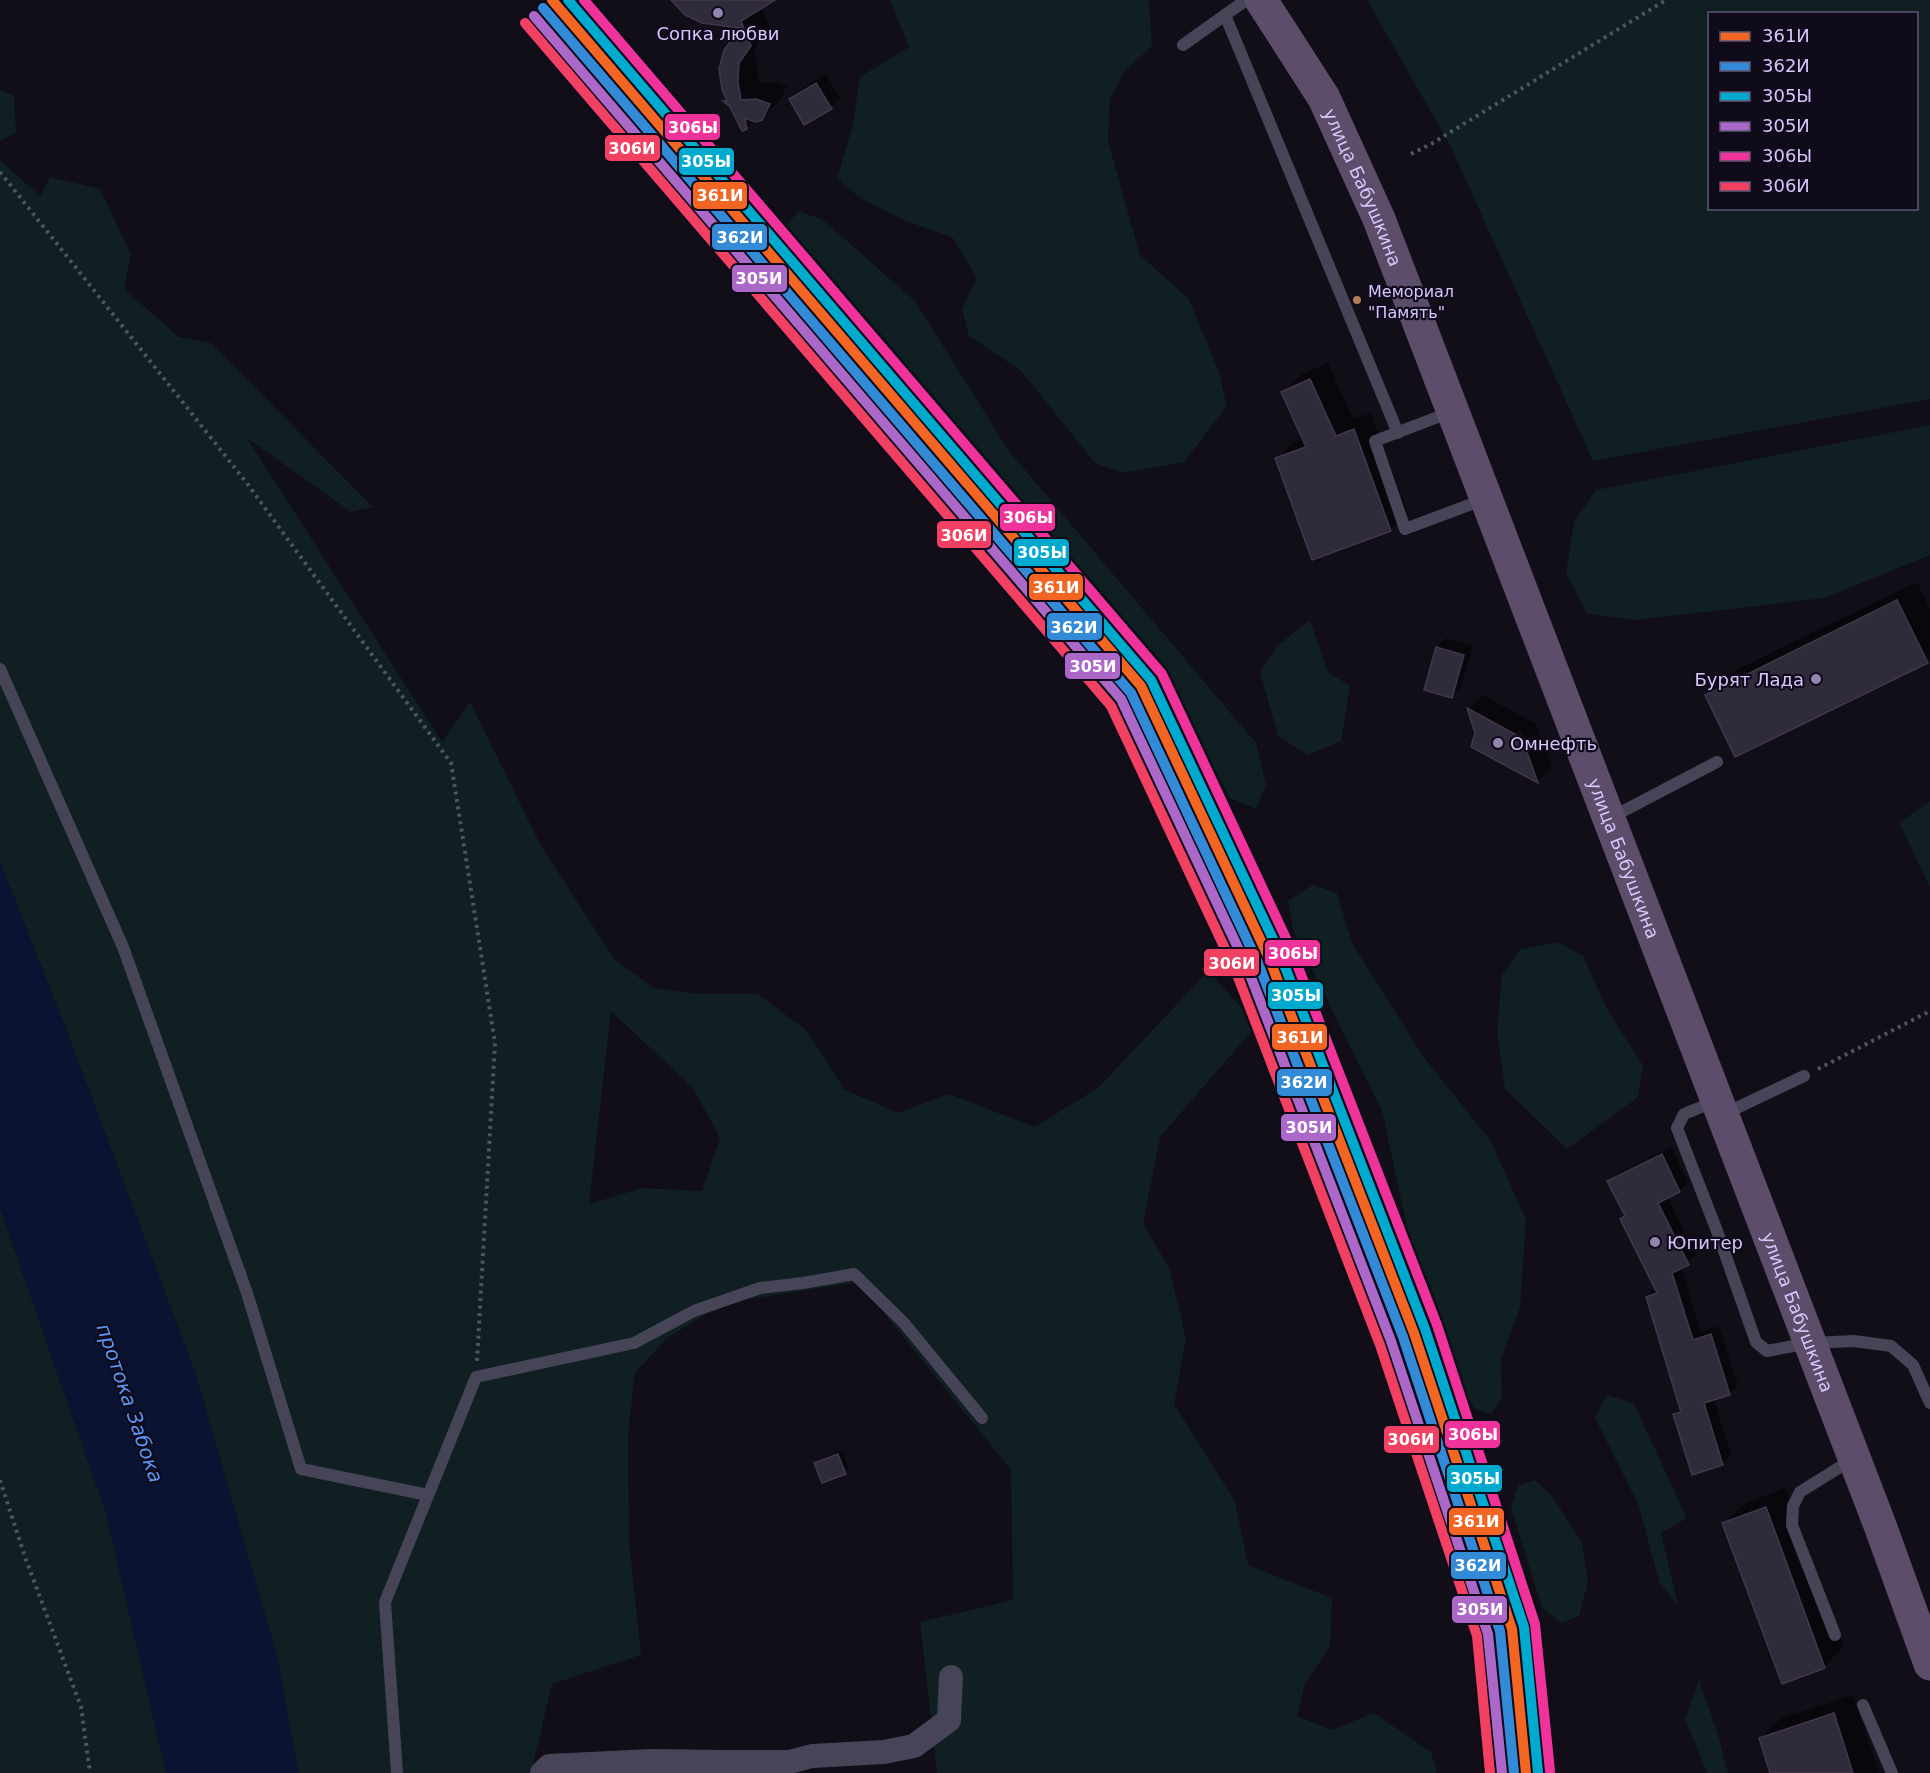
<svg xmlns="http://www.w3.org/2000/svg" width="1930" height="1773" font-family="'DejaVu Sans',sans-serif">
  <rect width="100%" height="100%" fill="#110e18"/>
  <!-- green -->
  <g fill="#0f1f22" fill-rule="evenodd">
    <path d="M890 0H1153L1149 2 1152 46 1124 72 1110 99 1108 141 1140 255 1189 299 1218 370 1227 406 1184 462 1123 473 1095 463 1021 371 969 336 962 309 977 278 952 237 906 221 860 198 837 178 853 124 860 77 909 47Z"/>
    <path d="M1367 0H1930V399L1593 461 1450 145ZM1710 14H1916V208H1710Z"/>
    <path d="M0 90 14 96 16 133 0 141Z"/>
    <path d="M0 160 40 196 50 177 100 189 131 254 124 289 179 337 211 343 373 507 351 512 247 438 442 742 470 702 541 846 615 960 654 988 701 994H758L806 1030 845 1090 898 1113 949 1094 1035 1127 1099 1087 1208 971 1257 1025 1160 1137 1143 1224 1169 1267 1186 1339 1174 1404 1235 1501 1248 1565 1332 1598 1330 1646 1305 1684 1297 1716 1331 1730 1374 1713 1431 1752 1437 1773H937L920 1622 1013 1600 1011 1470 859 1282 723 1303 666 1339 635 1373 628 1434 629 1540 641 1655 552 1684 531 1773H298L278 1660 195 1372 66 1029 0 862ZM611 1011 693 1088 720 1138 702 1191 642 1188 589 1204Z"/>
    <path d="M799 211 823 220 915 301 1009 451 1256 743 1266 785 1256 809 1230 798 1161 670 783 250 782 230Z"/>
    <path d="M1930 425V555L1825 598 1636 620 1587 614 1566 573 1574 522 1596 490Z"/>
    <path d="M1310 620 1328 672 1350 686 1341 741 1308 755 1278 736 1260 672 1277 646Z"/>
    <path d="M1930 801V887L1899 823Z"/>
    <path d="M1313 885 1337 893 1352 943 1423 1056 1490 1140 1526 1219 1520 1308 1501 1358 1502 1398 1491 1414 1474 1408 1451 1366 1421 1291 1382 1111 1294 933 1288 901Z"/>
    <path d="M1558 942 1583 956 1608 1011 1643 1065 1638 1097 1567 1149 1505 1089 1497 1032 1502 975 1521 949Z"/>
    <path d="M0 1208 106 1513 166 1773H0Z"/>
    <path d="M1607 1395 1634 1404 1687 1518 1661 1533 1678 1605 1660 1584 1638 1504 1595 1418Z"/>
    <path d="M1535 1480 1553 1497 1582 1543 1588 1582 1579 1616 1562 1623 1542 1608 1511 1507 1518 1485Z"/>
    <path d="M1699 1680 1718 1734 1728 1773H1707L1685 1719Z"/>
  </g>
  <!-- water -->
  <path fill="#0b1332" d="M0 862 66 1029 195 1372 278 1660 298 1773H166L106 1513 0 1208Z"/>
  <!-- shadow -->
  <g fill="#0007" fill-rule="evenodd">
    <path d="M673 0H765L760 5 769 27 757 43 755 53 759 83 775 82 787 86 780 100 761 119 754 120 746 128 732 106 725 101 728 98 743 27Z"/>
    <path d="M826 74 840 98 831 107 791 99 800 90Z"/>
    <path d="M1328 363 1353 419 1371 413 1408 513 1390 530 1277 459 1294 441 1304 438 1283 392 1301 375Z"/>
    <path d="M1917 582 1930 609V658L1927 662 1707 695 1726 675Z"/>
    <path d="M1446 638 1473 646 1461 687 1452 696 1437 648Z"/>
    <path d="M1483 695 1536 724 1552 767 1538 781 1473 747 1476 733 1469 709ZM1521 731 1529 755H1526L1518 732Z"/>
    <path d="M1671 1147 1688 1182 1680 1190 1667 1196 1696 1255 1681 1267 1701 1332 1719 1326 1738 1385 1729 1394 1714 1399 1731 1455 1723 1463 1693 1473 1675 1415 1682 1408 1647 1297 1656 1288 1626 1215 1609 1182 1618 1173Z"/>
    <path d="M842 1451 849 1469 845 1473 816 1463 820 1459Z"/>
    <path d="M1785 1488 1844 1647 1824 1666 1724 1523 1744 1504Z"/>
    <path d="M1853 1695 1879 1773H1772L1761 1738 1780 1719Z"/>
  </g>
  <!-- building -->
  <g fill="#302b3b" stroke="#3f384c" stroke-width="1.5">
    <path d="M671 0H775L741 21 751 46 739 63 738 82 741 100 756 99 770 104 762 120 755 122 745 118 747 129 742 131 730 107 723 101H727L722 89 719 69 724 50 740 28 702 23 685 15Z"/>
    <path d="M816 83 832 109 804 125 789 99Z"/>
    <path d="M1310 379 1336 436 1354 429 1391 531 1312 560 1275 458 1306 447 1281 392Z"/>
    <path d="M1897 600 1928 663 1735 757 1705 695Z"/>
    <path d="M1436 647 1464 655 1452 698 1424 690Z"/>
    <path d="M1467 708 1522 738 1538 783 1471 747 1475 733Z"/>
    <path d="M1662 1154 1680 1192 1658 1203 1689 1265 1672 1273 1693 1340 1711 1334 1730 1395 1704 1403 1723 1465 1692 1475 1673 1414 1681 1412 1646 1297 1657 1293 1620 1219 1625 1216 1607 1181Z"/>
    <path d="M838 1454 846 1474 822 1483 814 1463Z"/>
    <path d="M1766 1507 1825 1668 1782 1684 1722 1523Z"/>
    <path d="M1834 1713 1853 1773H1770L1759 1738Z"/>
  </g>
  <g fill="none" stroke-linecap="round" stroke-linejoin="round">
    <!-- path -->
    <g stroke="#4c5564" stroke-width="4" stroke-dasharray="3 4.5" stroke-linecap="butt">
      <path d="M1411 154 1431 144 1666 0"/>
      <path d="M0 172 246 482 451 763 495 1043 477 1361"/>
      <path d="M1818 1069 1930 1011"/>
      <path d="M0 1480 25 1557 81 1707 90 1773"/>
    </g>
    <!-- service -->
    <g stroke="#474458" stroke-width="12">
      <path d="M1225 15 1398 433"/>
      <path d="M1183 45 1246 0"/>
      <path d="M1451 412 1375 441 1405 529 1485 499"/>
      <path d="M0 669 123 947 247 1293 301 1469 428 1495"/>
      <path d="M1610 818 1717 762"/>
      <path d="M1716 1101 1684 1114 1677 1128 1717 1231 1756 1342 1767 1351 1810 1343 1854 1341 1891 1346 1913 1365 1930 1403"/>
      <path d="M1724 1114 1804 1076"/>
      <path d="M1835 1635 1792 1525 1793 1506 1800 1492 1853 1459"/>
      <path d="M1863 1705 1892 1773"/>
      <path d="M397 1773 385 1602 476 1377 634 1343 694 1311 760 1288 803 1283 854 1274 904 1323 982 1418"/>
    </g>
    <!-- minor -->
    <g stroke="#474458" stroke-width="24">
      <path d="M726 1762H789L812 1756 884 1752 914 1746 949 1720 951 1677"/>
      <path d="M542 1773 549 1766 652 1761 726 1762 733 1773"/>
    </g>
    <!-- primary -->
    <path stroke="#5c4d6a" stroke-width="33" id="s1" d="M1261 0 1324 98 1379 219 1881 1528 1930 1664"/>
    <!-- rail-1 casing -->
    <g stroke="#100b1b" stroke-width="15">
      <path id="rail-1" d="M552 0 1141 686 1269 958 1414 1333 1512 1629 1526 1773"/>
    </g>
    <!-- rail-2 casing -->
    <g stroke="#100b1b" stroke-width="15">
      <path id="rail-2" d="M543 8 1131 693 1258 963 1403 1337 1500 1631 1514 1773"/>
    </g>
    <!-- rail-3 casing -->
    <g stroke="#100b1b" stroke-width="15">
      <path id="rail-3" d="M568 0 1151 680 1280 954 1425 1329 1524 1627 1538 1772"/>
    </g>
    <!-- rail-4 casing -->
    <g stroke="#100b1b" stroke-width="15">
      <path id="rail-4" d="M534 16 1121 699 1247 967 1391 1341 1488 1634 1502 1773"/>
    </g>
    <!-- rail-5 casing -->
    <g stroke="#100b1b" stroke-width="15">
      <path id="rail-5" d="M584 0 1162 674 1291 949 1437 1325 1535 1624 1550 1771"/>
    </g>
    <!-- rail-6 casing -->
    <g stroke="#100b1b" stroke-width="15">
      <path id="rail-6" d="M525 23 1111 706 1236 972 1380 1345 1477 1636 1490 1773"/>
    </g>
    <!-- rail-1 -->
    <use href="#rail-1" stroke="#f26522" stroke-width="10"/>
    <!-- rail-2 -->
    <use href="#rail-2" stroke="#338bd7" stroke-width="10"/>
    <!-- rail-3 -->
    <use href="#rail-3" stroke="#00a9ce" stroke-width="10"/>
    <!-- rail-4 -->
    <use href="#rail-4" stroke="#ac68c9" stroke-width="10"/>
    <!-- rail-5 -->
    <use href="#rail-5" stroke="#ef339a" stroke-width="10"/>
    <!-- rail-6 -->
    <use href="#rail-6" stroke="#f24062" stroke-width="10"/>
  </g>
  <!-- markers -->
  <g fill="#9186ad" stroke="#100b1b" stroke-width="2">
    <circle cx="718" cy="13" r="6"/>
    <circle cx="1816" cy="679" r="6"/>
    <circle cx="1498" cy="743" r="6"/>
    <circle cx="1655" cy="1242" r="6"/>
  </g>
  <circle fill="#b07c57" stroke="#100b1b" stroke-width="2" cx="1357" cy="300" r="5"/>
  <g text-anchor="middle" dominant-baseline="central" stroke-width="4.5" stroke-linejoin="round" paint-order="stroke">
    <!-- bus labels -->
    <g font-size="16" fill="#d6c7fd" stroke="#100b1b" text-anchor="start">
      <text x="1368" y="291">Мемориал<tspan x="1368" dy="21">"Память"</tspan></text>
    </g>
    <!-- poi labels -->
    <g font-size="18" fill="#d6c7fd" stroke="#100b1b" text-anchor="start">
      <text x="718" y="33" text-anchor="middle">Сопка любви</text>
      <text x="1804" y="679" text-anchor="end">Бурят Лада</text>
      <text x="1510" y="743">Омнефть</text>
      <text x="1667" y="1242">Юпитер</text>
    </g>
    <!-- street labels -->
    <g font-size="18" fill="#d6c7fd" stroke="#100b1b">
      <text stroke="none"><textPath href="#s1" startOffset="214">улица Бабушкина</textPath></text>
      <text stroke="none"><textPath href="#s1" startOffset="934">улица Бабушкина</textPath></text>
      <text stroke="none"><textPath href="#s1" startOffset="1420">улица Бабушкина</textPath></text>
    </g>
    <!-- water labels -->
    <g font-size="20" font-style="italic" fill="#5a97f9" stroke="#100b1b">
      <text transform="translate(130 1403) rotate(71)">протока Забока</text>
    </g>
  </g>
  <g stroke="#100b1b" stroke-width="2">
    <rect x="664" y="113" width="57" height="28" rx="6" fill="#ef339a"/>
    <rect x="604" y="134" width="57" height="28" rx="6" fill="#f24062"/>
    <rect x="678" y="147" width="57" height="29" rx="6" fill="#00a9ce"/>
    <rect x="692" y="181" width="56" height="29" rx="6" fill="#f26522"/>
    <rect x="711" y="223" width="57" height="28" rx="6" fill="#338bd7"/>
    <rect x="731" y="264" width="57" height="29" rx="6" fill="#ac68c9"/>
    <rect x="999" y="503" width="57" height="29" rx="6" fill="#ef339a"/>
    <rect x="936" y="520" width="56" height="29" rx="6" fill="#f24062"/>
    <rect x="1013" y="538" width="57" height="29" rx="6" fill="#00a9ce"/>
    <rect x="1028" y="573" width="56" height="28" rx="6" fill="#f26522"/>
    <rect x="1046" y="612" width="57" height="29" rx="6" fill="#338bd7"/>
    <rect x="1064" y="652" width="57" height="28" rx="6" fill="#ac68c9"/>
    <rect x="1264" y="939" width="57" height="28" rx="6" fill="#ef339a"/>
    <rect x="1203" y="948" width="57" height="29" rx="6" fill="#f24062"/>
    <rect x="1267" y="981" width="57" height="29" rx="6" fill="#00a9ce"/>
    <rect x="1271" y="1023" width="57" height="28" rx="6" fill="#f26522"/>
    <rect x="1276" y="1068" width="57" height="29" rx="6" fill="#338bd7"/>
    <rect x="1280" y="1113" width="57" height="29" rx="6" fill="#ac68c9"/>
    <rect x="1444" y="1420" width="57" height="29" rx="6" fill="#ef339a"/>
    <rect x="1383" y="1425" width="57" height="29" rx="6" fill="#f24062"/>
    <rect x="1446" y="1464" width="57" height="29" rx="6" fill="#00a9ce"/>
    <rect x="1448" y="1507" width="57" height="29" rx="6" fill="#f26522"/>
    <rect x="1450" y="1551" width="57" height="29" rx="6" fill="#338bd7"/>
    <rect x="1451" y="1595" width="57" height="29" rx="6" fill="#ac68c9"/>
  </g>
  <g font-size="16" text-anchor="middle" font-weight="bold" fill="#fff">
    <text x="693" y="133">306Ы</text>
    <text x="632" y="154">306И</text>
    <text x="706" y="167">305Ы</text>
    <text x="720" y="201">361И</text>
    <text x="740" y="243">362И</text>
    <text x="759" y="284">305И</text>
    <text x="1028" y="523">306Ы</text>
    <text x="964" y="541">306И</text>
    <text x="1042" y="558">305Ы</text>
    <text x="1056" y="593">361И</text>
    <text x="1074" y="633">362И</text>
    <text x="1093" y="672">305И</text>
    <text x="1293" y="959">306Ы</text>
    <text x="1232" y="969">306И</text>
    <text x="1296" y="1001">305Ы</text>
    <text x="1300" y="1043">361И</text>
    <text x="1304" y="1088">362И</text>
    <text x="1309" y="1133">305И</text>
    <text x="1473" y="1440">306Ы</text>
    <text x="1411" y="1445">306И</text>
    <text x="1475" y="1484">305Ы</text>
    <text x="1476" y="1527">361И</text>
    <text x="1478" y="1571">362И</text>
    <text x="1480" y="1615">305И</text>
  </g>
  <!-- legend -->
  <rect x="1708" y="12" width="210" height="198" fill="#100b1b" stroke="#5f5675" stroke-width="1.5"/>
  <rect x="1720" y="32" width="30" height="9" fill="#f26522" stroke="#5f5675" stroke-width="1.5"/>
  <text x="1762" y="42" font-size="18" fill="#d6c7fd">361И</text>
  <rect x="1720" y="62" width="30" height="9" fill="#338bd7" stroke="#5f5675" stroke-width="1.5"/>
  <text x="1762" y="72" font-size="18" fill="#d6c7fd">362И</text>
  <rect x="1720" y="92" width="30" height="9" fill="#00a9ce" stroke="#5f5675" stroke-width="1.5"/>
  <text x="1762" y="102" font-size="18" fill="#d6c7fd">305Ы</text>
  <rect x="1720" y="122" width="30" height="9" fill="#ac68c9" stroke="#5f5675" stroke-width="1.5"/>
  <text x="1762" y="132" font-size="18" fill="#d6c7fd">305И</text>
  <rect x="1720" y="152" width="30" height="9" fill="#ef339a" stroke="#5f5675" stroke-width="1.5"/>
  <text x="1762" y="162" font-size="18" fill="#d6c7fd">306Ы</text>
  <rect x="1720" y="182" width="30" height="9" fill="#f24062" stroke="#5f5675" stroke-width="1.5"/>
  <text x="1762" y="192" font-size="18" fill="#d6c7fd">306И</text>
</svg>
